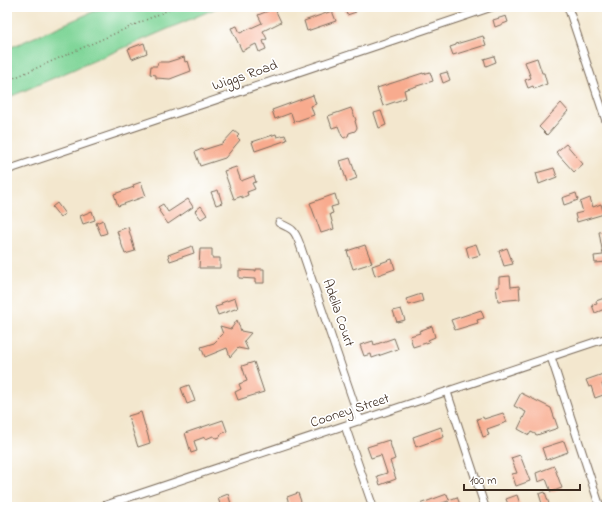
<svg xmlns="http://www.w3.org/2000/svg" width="614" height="514" font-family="'Indie Flower',sans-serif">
  <rect width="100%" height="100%" fill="#fff"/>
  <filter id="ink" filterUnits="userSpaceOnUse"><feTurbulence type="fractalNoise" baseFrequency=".025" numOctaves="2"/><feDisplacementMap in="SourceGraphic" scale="8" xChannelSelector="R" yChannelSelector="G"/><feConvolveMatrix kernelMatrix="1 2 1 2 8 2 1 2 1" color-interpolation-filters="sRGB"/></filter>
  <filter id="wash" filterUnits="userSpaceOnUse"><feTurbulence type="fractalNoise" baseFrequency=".012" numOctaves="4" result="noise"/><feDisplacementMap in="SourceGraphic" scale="16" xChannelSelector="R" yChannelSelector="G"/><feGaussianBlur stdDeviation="0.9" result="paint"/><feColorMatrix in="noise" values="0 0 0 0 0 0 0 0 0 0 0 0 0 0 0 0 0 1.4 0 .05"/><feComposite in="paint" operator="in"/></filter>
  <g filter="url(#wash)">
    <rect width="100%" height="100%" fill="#f3e7ce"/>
    <!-- grass -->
    <path fill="#80d599" stroke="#5e805c" d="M104 7H219L7 98V49Z"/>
    <g id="blocks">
      <!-- building -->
      <g fill="#f8ab8e">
        <path d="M266 7H274L281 22 263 31 267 39 263 41 266 49 259 52 256 44 242 51 231 28 237 26 240 33 262 23 258 15 268 11Z"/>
        <path d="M344 7H354L356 12 347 15Z"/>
        <path d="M332 11 336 21 307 31 304 21Z"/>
        <path d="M506 16 508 22 495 27 493 20Z"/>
        <path d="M483 36 486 45 453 55 450 47 456 45V44Z"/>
        <path d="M144 43 147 53 132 59 128 49Z"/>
        <path d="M494 56 496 62 486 66 484 59Z"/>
        <path d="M184 57 185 62 188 61 191 71 170 79 156 78V75L150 74 151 66H157L158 62H168Z"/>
        <path d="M537 58 542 73H544L547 84 534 89 533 86 528 88 525 80 531 78 525 62Z"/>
        <path d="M430 72 433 81 404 90 406 98 383 106 377 88 423 73V74Z"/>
        <path d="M447 72 450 80 443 83 440 74Z"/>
        <path d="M313 95 316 104 311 106 314 115 294 122 291 113 275 119 272 110Z"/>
        <path d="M561 103 568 111 547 135 539 127Z"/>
        <path d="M351 108 356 120 355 121 357 128 355 131 349 133 348 136 344 138 342 136 338 126 332 128 328 116Z"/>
        <path d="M381 111 386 125 379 128 374 113Z"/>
        <path d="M234 131 239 135 237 137 240 140 225 158 200 166 195 152 202 149 203 150 222 144Z"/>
        <path d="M276 134 277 137 285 135 287 140 255 151 252 142Z"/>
        <path d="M566 144 583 164 574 172 556 152Z"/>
        <path d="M350 158 357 178 347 182 340 161Z"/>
        <path d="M236 167 241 181 254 176 256 182 252 183 255 189 247 192 248 195 242 198V196L234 199 224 171Z"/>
        <path d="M554 168 557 177 539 184 536 173Z"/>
        <path d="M141 182 146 196 118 206 114 194 134 187 133 185Z"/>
        <path d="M218 190 222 203 216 205 211 192Z"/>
        <path d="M576 193 578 200 564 205 562 198Z"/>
        <path d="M335 194 338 205 331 207 333 213 330 214 334 229 321 233 310 203Z"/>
        <path d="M590 198 593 207 601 204 604 214 577 222 575 214 583 212 580 202Z"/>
        <path d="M188 199 193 207 168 224 159 211H160L158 207 163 204 168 212Z"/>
        <path d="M57 203 65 214 60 217 52 207Z"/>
        <path d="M201 206 207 215 201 219 195 211Z"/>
        <path d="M92 211 95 220 83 224 80 216Z"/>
        <path d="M103 220 107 233 101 235 96 223Z"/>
        <path d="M128 227 135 251 125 254 117 231Z"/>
        <path d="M607 231V262L595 263 594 256 603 255 599 232Z"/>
        <path d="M476 244 480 255 469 258 466 247Z"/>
        <path d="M365 245 372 263 353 269 347 251Z"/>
        <path d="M192 246 194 253 170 261 168 255Z"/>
        <path d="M507 248 513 264 504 266 499 251Z"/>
        <path d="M200 249H212V258H220V268H199Z"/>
        <path d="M392 259 395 269 375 276 372 266Z"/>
        <path d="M256 269H264V283H255V279L239 278V270L256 271Z"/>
        <path d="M510 276 511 287 519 286 520 299 498 301 496 287H499V277Z"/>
        <path d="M421 294 423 301 409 305 406 299Z"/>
        <path d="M607 297V308L595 313 592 305 597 304 596 301Z"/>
        <path d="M235 298 238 308 218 315 215 307 222 305 221 303Z"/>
        <path d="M401 309 405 320 397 322 393 311Z"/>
        <path d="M481 310 484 318 477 320 478 323 455 330 451 320Z"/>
        <path d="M237 320 241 331 251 333 244 341 248 350 238 348 230 357 227 348 205 357 201 347 214 343 223 334 220 326 231 329Z"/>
        <path d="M432 326 435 337 428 340 429 342 413 347 410 336 420 333 419 331Z"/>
        <path d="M394 338 398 349 372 358 371 354 364 356 360 345 373 341 374 345Z"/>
        <path d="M254 362 264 392 238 400 235 392 241 389 239 384 247 381 242 366Z"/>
        <path d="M603 374 606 383 602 384 606 394 595 398 591 386 589 387 586 380Z"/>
        <path d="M189 385 195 401 187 404 181 388Z"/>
        <path d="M521 393 551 408 558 428 537 435 531 432 529 435 518 429 526 412 514 406Z"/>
        <path d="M141 412 150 443 138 447 128 416Z"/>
        <path d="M503 413 507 422 487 429 489 435 483 437 477 419 483 417 484 419Z"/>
        <path d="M223 420 227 431 221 434 220 437 216 438 213 436 206 439 205 437 194 441 197 451 191 453 185 433Z"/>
        <path d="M441 427 444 437 416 447 413 437Z"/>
        <path d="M389 440 395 459 390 461 396 479 380 485 377 476 387 473 381 455 371 458 367 447Z"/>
        <path d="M564 441 568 452 546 460 542 448Z"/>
        <path d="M520 455 530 481 516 486 512 474 517 473 511 458Z"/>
        <path d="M554 466 562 488 551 492 546 479 538 482 536 473Z"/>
        <path d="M545 492 550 507H543L539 494Z"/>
        <path d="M298 493 303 507H290L287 497Z"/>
        <path d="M228 494 232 507H221L218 498Z"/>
        <path d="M447 494 449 500 457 497 461 507H450L448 501 431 507H415L414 506Z"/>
        <path d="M517 495 521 507H509L506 499Z"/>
      </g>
    </g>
  </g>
  <g filter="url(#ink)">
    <use href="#blocks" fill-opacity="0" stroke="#7b6c5c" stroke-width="1"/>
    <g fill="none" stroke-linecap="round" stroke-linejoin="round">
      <!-- minor casing -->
      <g stroke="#7b6c5c" stroke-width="9">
        <g id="minor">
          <path d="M568 7 607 124"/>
          <path d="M7 170 492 7"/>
          <path d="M279 223C292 229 294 229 299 242L360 421"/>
          <path d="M551 357 600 507"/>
          <path d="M447 392 485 507"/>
          <path d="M345 426 373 507"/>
          <path d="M100 507 607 338"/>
        </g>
      </g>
      <!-- path -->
      <path stroke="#7b6c5c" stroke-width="1.5" stroke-dasharray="1 3" stroke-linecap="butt" d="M7 81 175 7"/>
      <!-- minor -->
      <use href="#minor" stroke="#fff" stroke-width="7"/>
    </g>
  </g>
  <g text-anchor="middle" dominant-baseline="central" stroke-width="3.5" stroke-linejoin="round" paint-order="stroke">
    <!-- street labels -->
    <g font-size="14" fill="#3b2a1e" stroke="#fff">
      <text transform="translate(245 76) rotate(-19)">Wiggs Road</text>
      <text transform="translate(338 313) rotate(71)">Adella Court</text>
      <text transform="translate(350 411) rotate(-18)">Cooney Street</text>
    </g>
  </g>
  <!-- margin -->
  <rect width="614" height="514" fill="none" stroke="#fff" stroke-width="24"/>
  <!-- scale -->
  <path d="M464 484v6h116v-6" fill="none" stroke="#3b2a1e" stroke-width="2"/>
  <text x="470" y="484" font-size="12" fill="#3b2a1e" stroke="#ffffff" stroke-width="3" paint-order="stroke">100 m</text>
</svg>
